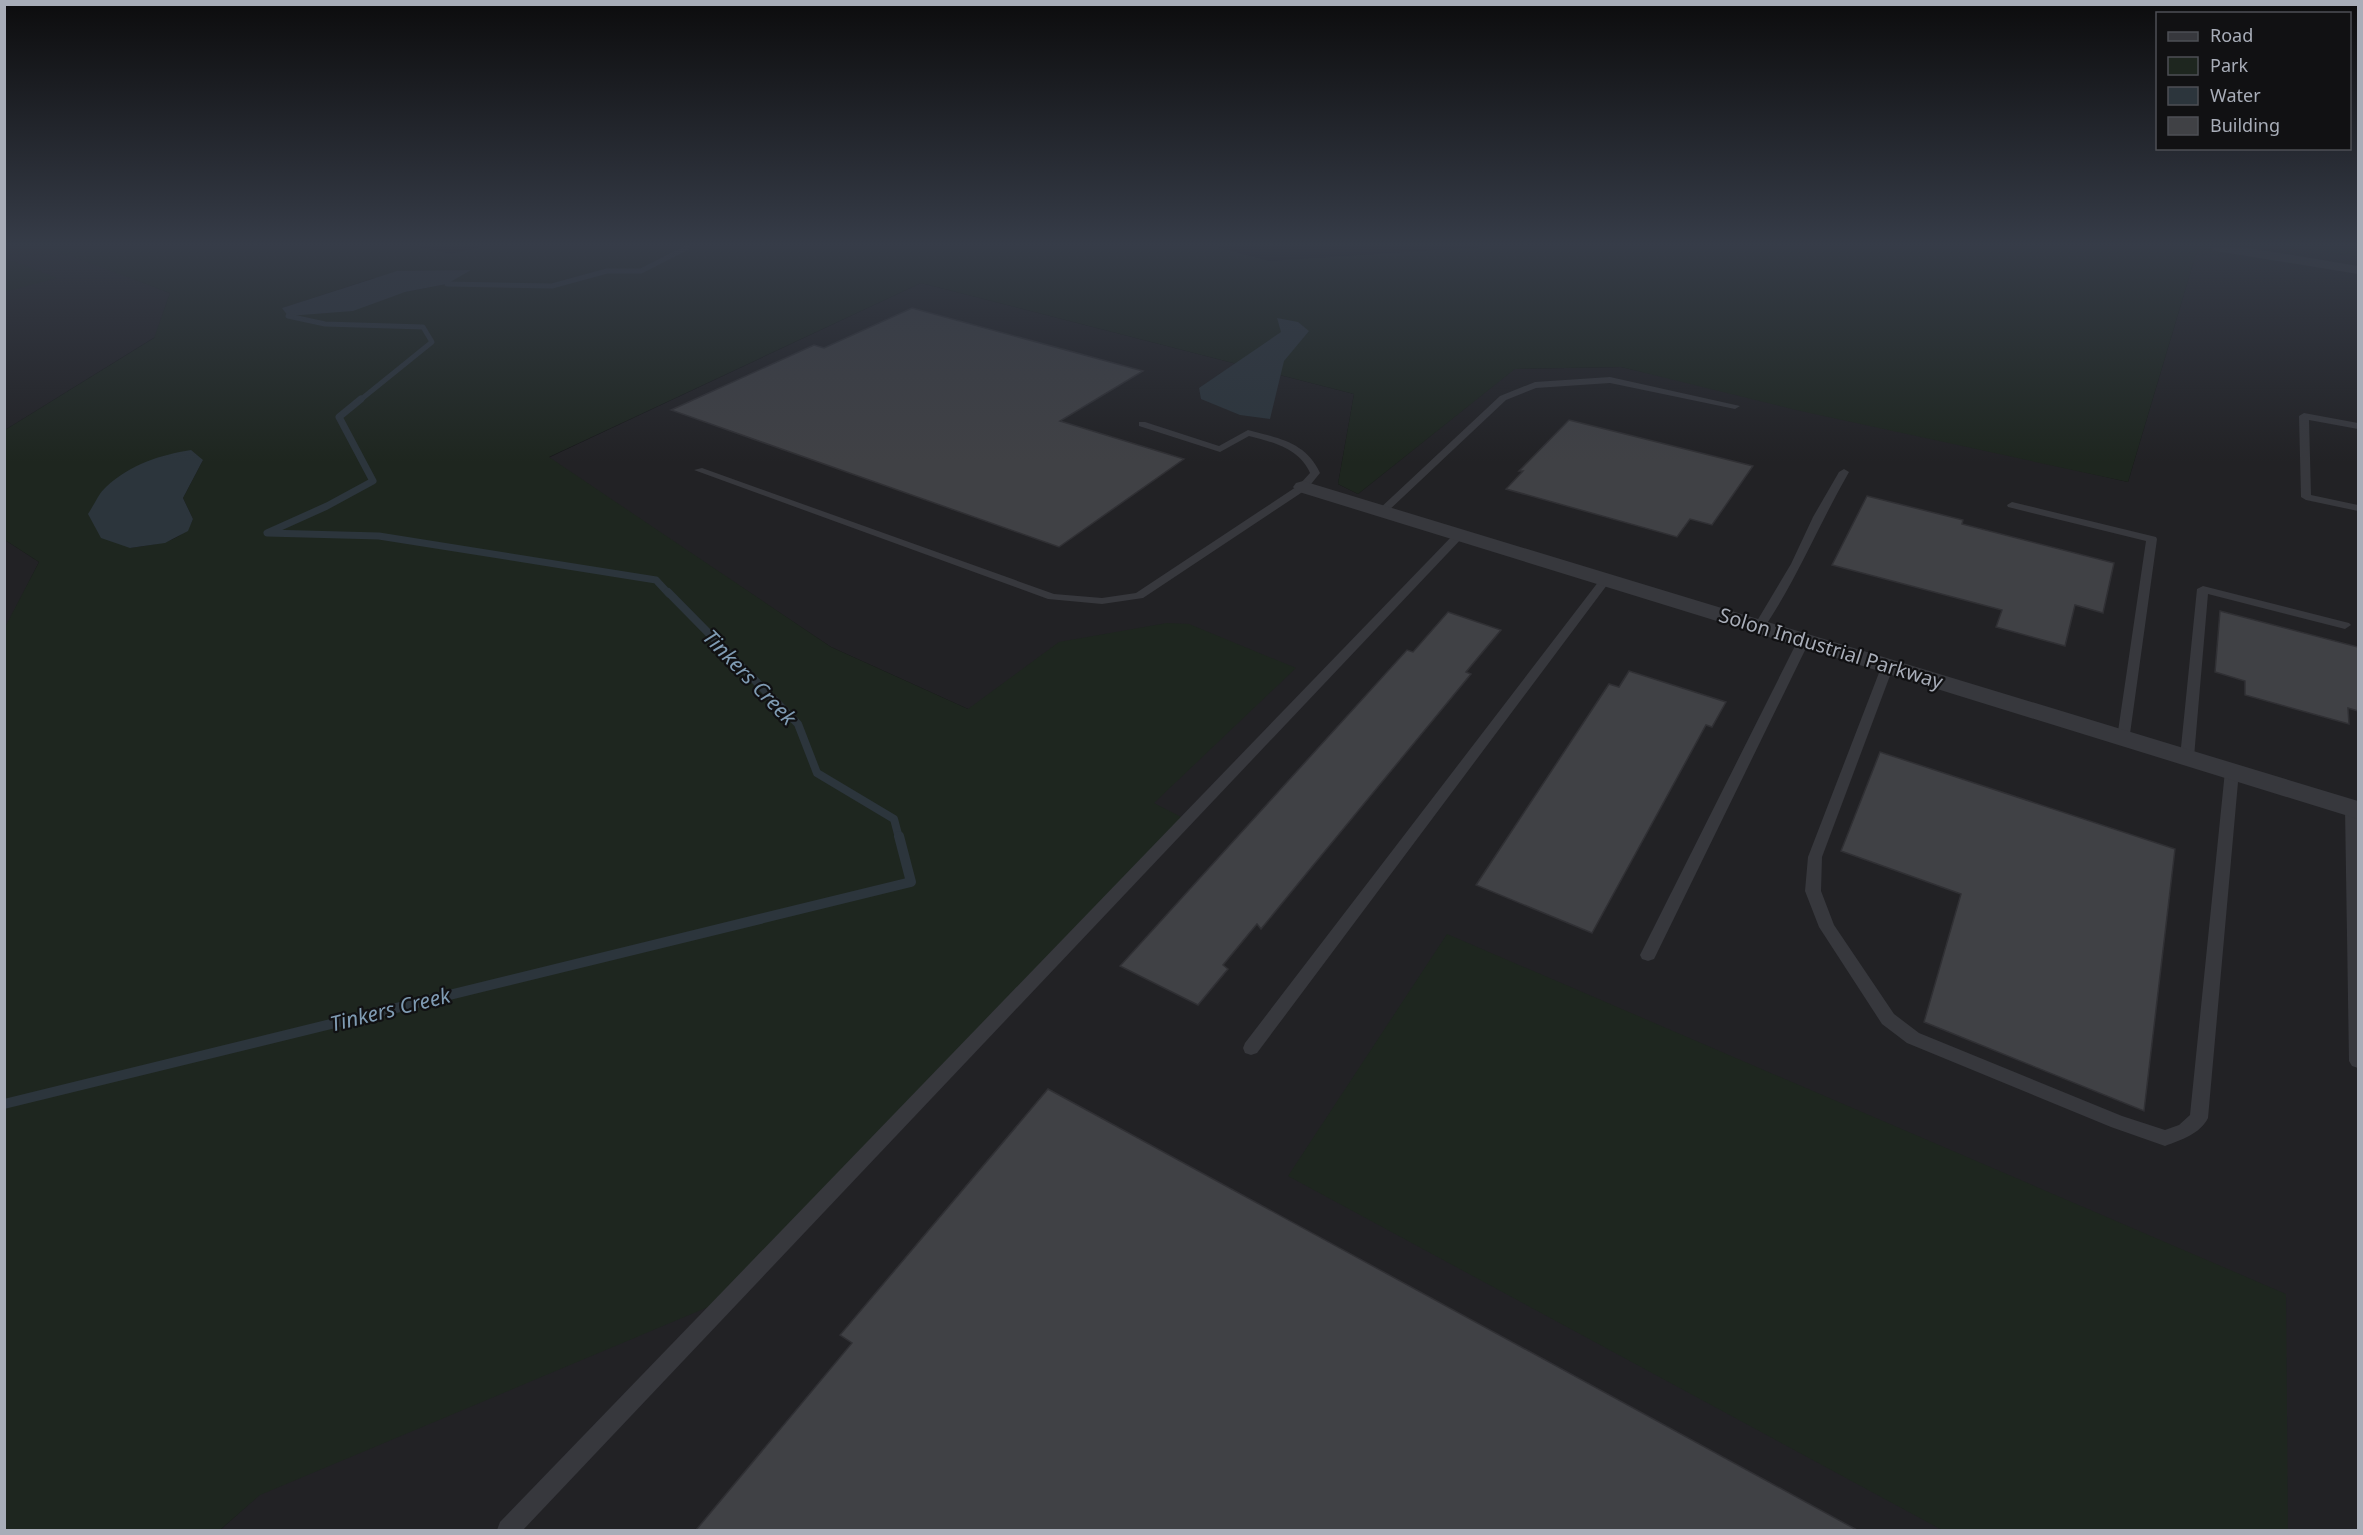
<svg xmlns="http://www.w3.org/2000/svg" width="2363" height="1535" font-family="'Noto Sans',sans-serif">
  <rect width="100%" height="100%" fill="#161618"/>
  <!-- built -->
  <g fill="#222225">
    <path d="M5 247H51L170 293 155 337 5 430Z"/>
    <path d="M2198 247H2293L2358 257V1530H220L259 1495 968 709 831 647 548 458 921 283 1354 394 1338 484 1358 494 1514 369 1621 367 2128 482Z"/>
    <path d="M5 540 39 562 5 629Z"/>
  </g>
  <!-- green -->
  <g fill="#1e261f" fill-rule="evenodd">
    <path d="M47 247H418L451 254 480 247H1216L1269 261 1485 247H2198L2128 482 1796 410 1621 367 1515 369 1358 494 1338 484 1354 394 921 283 549 457 831 647 968 709 1059 642 1167 623 1189 624 1296 668 1154 803 1187 820 732 1297 260 1495 220 1530H5L4 629 39 562 5 540V430L154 338 170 293ZM374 278 447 284 405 292 283 308ZM203 460 183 498 193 519C183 544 154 544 130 548Z"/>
    <path d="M2293 247H2358V257Z"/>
    <path d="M5 258 57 278 5 292Z"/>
    <path d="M1447 934 2286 1294 2288 1530H1942L1288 1176Z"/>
  </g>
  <!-- water -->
  <g fill="#2c353c">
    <path d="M471 270 447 284 405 292 353 311 288 316 282 308 397 271Z"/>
    <path d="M1277 318 1298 322 1309 331 1284 361 1270 419 1240 415 1201 399 1199 388 1281 332Z"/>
    <path d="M191 450 203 460 183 498 193 519 188 531 165 543 130 548 101 538 88 514C94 505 99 493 106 487 131 464 160 455 191 450Z"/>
  </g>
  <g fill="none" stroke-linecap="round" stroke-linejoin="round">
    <!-- stream-far3 -->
    <g stroke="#2c353c" stroke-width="5">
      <path d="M447 284 552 286 607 271H641L688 247"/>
      <path d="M288 316 325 324 423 327 432 342 359 401"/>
    </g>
    <!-- stream-far2 -->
    <path stroke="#2c353c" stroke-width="7" d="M361 399 339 417 373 481 327 506 267 533 379 536 656 580 669 594"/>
    <!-- stream-far1 -->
    <path stroke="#2c353c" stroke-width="8" d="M668 592 798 724 817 773 894 819 899 838"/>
    <!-- stream -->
    <path stroke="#2c353c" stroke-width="10" d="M4 1104 911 882 899 836"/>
  </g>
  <!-- building -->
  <g fill="#404145" stroke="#303034" stroke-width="1.5">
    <path d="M912 308 1143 371 1060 421 1184 459 1059 547 671 410 814 345 824 348Z"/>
    <path d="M1569 420 1753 466 1712 525 1690 519 1677 537 1506 489 1523 471H1519Z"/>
    <path d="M1867 496 1963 520 1962 524 2114 563 2103 613 2075 605 2065 646 1996 627 2002 610 1832 565Z"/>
    <path d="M2220 611 2358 647V711L2348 708 2349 724 2245 695V681L2215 672Z"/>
    <path d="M1448 612 1501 630 1466 672 1471 674 1311 868 1261 929 1257 924 1223 965 1228 969 1198 1005 1120 966 1407 650 1413 652Z"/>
    <path d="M1629 671 1726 702 1712 727 1706 725 1592 933 1476 885 1609 684 1619 687Z"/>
    <path d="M1880 752 2175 849 2144 1111 1924 1022 1961 894 1841 851Z"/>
    <path d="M1048 1089 1857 1530H696L852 1343 840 1335Z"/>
  </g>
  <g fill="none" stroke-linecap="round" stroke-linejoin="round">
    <!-- lane -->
    <g fill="#37383d" fill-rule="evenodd">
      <path d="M1610 377 1740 406 1735 409 1610 383 1536 388 1506 400 1386 513 1382 514 1377 511 1500 396 1535 382Z"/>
      <path d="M2304 413 2358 423V429L2309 420 2311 495 2358 505V511L2306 500 2301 497 2299 416Z"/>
      <path d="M1139 422H1145L1219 446 1248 430C1278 438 1306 442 1320 473L1307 489 1143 598 1102 604 1048 599 694 470 702 468 1054 594 1102 598 1136 593 1299 485 1310 473C1300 449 1273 442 1249 436L1220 452 1139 426Z"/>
      <path d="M1844 469 1849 472C1819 524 1797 579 1764 628H1756L1754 626 1791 564 1813 517 1839 472Z"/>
      <path d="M2012 502 2156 537 2157 539 2129 741 2124 742 2117 738 2146 541 2008 507 2007 505Z"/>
      <path d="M1460 531 1464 532V536L523 1530H497L500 1522 1456 532Z"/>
      <path d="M1606 576 1612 579 1610 581 1257 1053 1251 1055 1245 1053 1243 1048 1245 1043 1602 577Z"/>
      <path d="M2203 586 2349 623 2351 625 2345 629 2208 594 2194 757 2187 761 2180 757 2197 589Z"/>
      <path d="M1804 636 1810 640 1656 955 1654 959 1648 961 1642 959 1640 955 1798 640Z"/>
      <path d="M1888 661 1894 665 1822 857 1821 891 1834 925 1894 1014 1919 1033 2122 1116 2165 1130 2179 1125 2190 1115 2225 771 2232 767 2239 771 2208 1118C2200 1134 2181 1140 2165 1146L2111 1127 1907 1043 1882 1024 1819 927 1805 891 1808 857 1882 665Z"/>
      <path d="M2352 803 2358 807V1068L2352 1066 2349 1061 2345 808Z"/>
    </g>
    <!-- street -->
    <g fill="#37383d" fill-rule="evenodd">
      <path d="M2209 247H2243L2358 266V274L2216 251Z"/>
      <path d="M1303 481 2358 801V819L1296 491 1293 487 1296 483Z"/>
    </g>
  </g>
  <!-- sky -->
  <linearGradient id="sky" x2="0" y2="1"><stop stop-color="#0c0c0d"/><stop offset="0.53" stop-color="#363c48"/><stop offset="1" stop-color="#363c48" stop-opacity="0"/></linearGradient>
  <rect width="2363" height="462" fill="url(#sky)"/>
  <g text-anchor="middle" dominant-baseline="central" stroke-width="4.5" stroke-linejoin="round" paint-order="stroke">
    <!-- street labels -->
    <g font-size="20" fill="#a8adb8" stroke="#111113">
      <text transform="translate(1831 648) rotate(17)">Solon Industrial Parkway</text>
    </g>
    <!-- water labels -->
    <g font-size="21" font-style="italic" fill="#7f9bb3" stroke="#111113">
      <text transform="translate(750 677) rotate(46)">Tinkers Creek</text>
      <text transform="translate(390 1009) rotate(-14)">Tinkers Creek</text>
    </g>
  </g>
  <!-- border -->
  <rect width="2363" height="1535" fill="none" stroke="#a8adb8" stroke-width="12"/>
  <!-- legend -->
  <rect x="2156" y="12" width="195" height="138" fill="#111113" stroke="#4d4f55" stroke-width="1.5"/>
  <rect x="2168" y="32" width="30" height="9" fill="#37383d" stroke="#4d4f55" stroke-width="1.5"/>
  <text x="2210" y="42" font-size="18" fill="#a8adb8">Road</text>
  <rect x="2168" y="57" width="30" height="18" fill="#1e261f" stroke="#4d4f55" stroke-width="1.5"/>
  <text x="2210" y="72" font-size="18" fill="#a8adb8">Park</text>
  <rect x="2168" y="87" width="30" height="18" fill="#2c353c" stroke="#4d4f55" stroke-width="1.5"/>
  <text x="2210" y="102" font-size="18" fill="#a8adb8">Water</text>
  <rect x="2168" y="117" width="30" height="18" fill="#404145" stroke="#4d4f55" stroke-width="1.5"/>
  <text x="2210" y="132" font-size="18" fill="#a8adb8">Building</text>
</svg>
